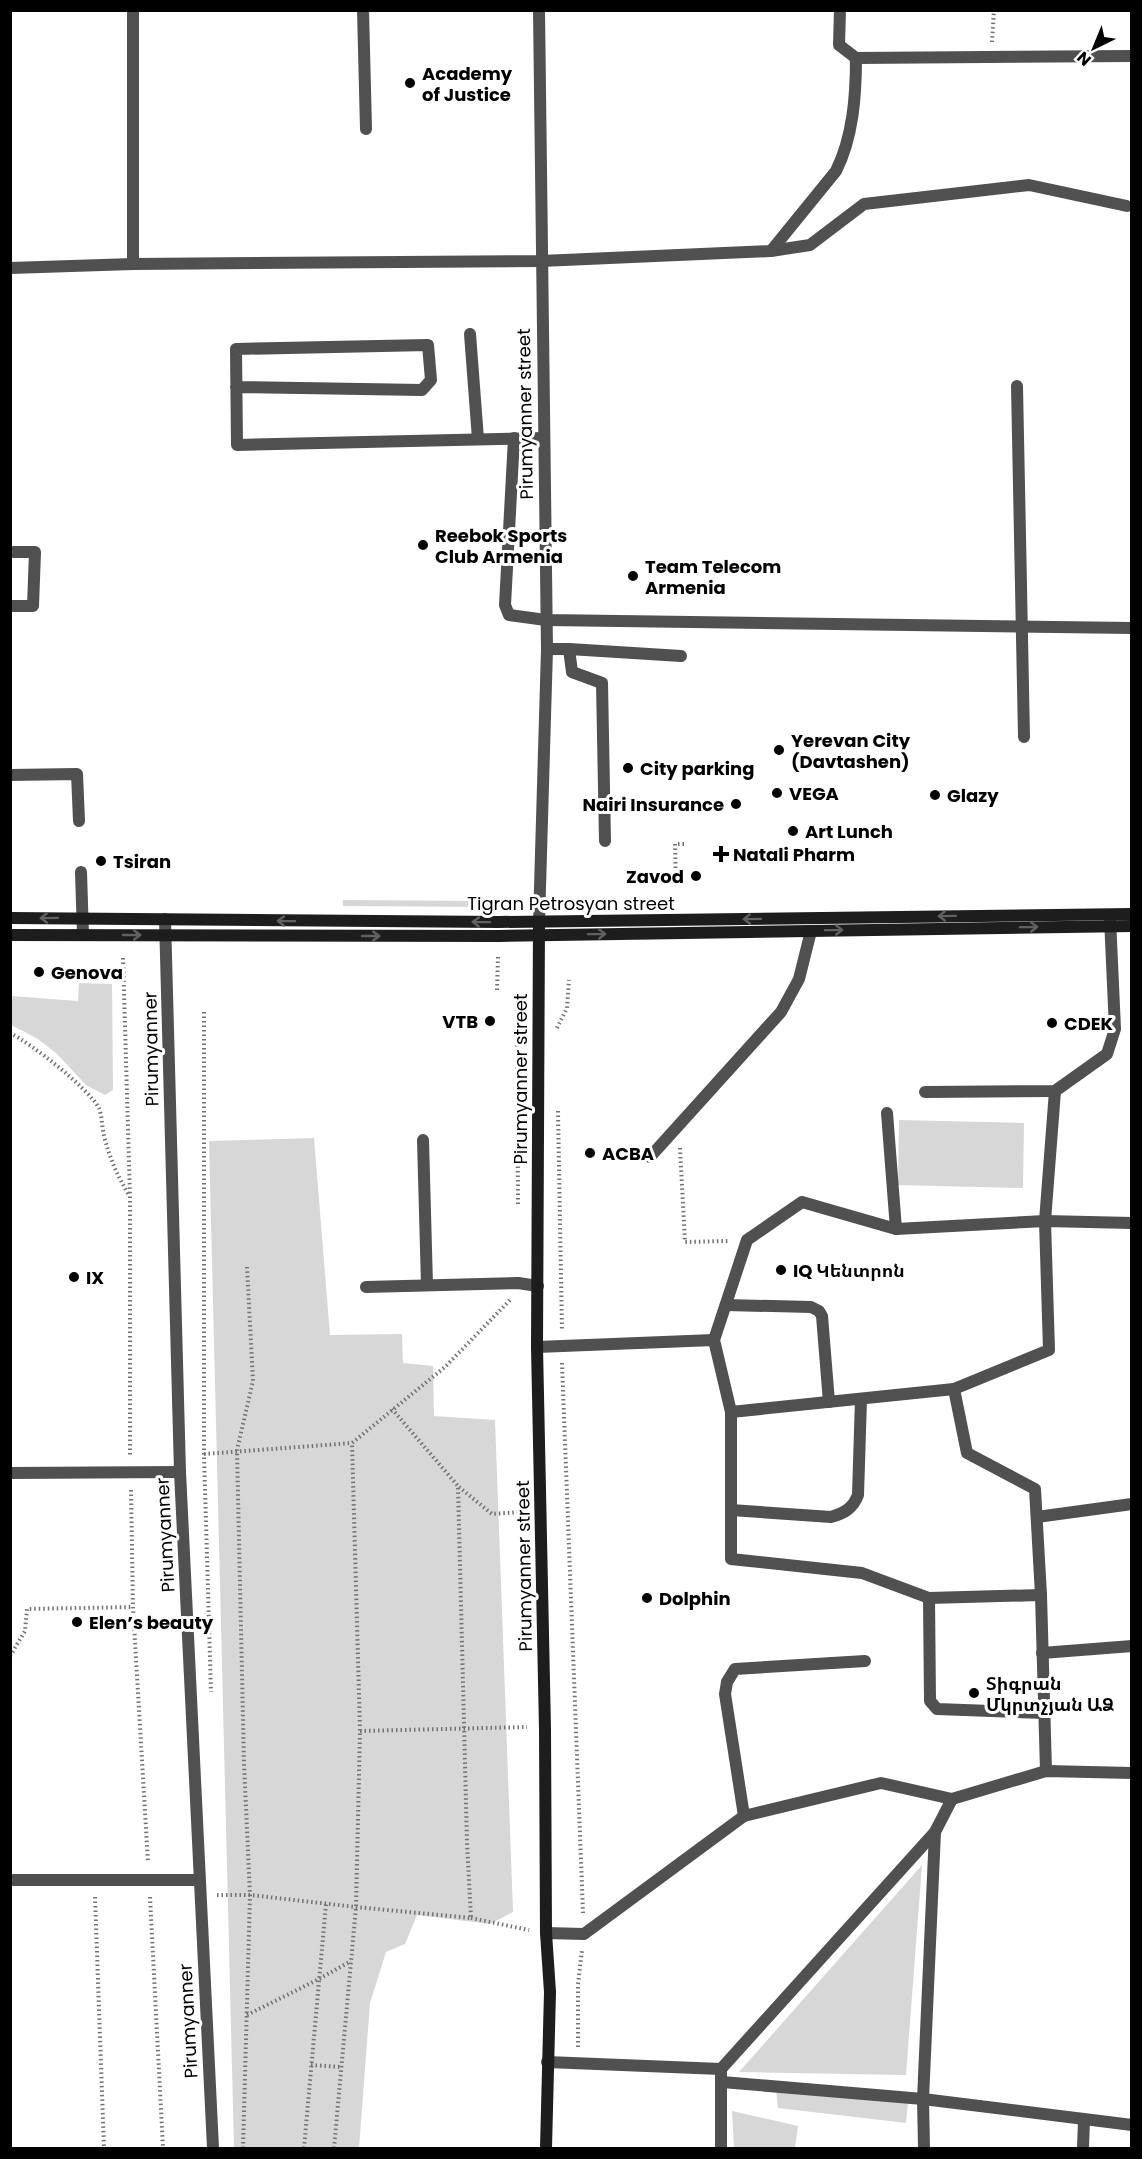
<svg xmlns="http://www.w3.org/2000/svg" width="1142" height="2159" font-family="Poppins,'Noto Sans Armenian',sans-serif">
  <rect width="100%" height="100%" fill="#fff"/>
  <!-- green -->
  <g fill="#d7d7d7">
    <path d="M343 900 490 901V907L343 906Z"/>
    <path d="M79 983 112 984 113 1090 105 1095 86 1085 56 1053 38 1039 11 1025V996L78 1001Z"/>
    <path d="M899 1120 1024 1123 1023 1188 898 1185Z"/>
    <path d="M314 1138 330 1335 402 1334 403 1363 433 1366 434 1416 495 1420 513 1912 490 1924 417 1915 405 1944 386 1952 370 2003 359 2148H234L209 1141Z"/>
    <path d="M922 1865 906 2075 739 2072Z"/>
    <path d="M776 2090 908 2103 906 2123 778 2108Z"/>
    <path d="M732 2111 798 2126 795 2148H734Z"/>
  </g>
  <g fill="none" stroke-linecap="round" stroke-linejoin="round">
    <!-- path -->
    <g stroke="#727272" stroke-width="4" stroke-dasharray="1.5 3" stroke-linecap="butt">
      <path d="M992 42 994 10"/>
      <path d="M676 886 675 844H684"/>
      <path d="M123 958 130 1196V1455"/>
      <path d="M497 990 498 957"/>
      <path d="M517 1009 518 1204"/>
      <path d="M204 1012V1454L211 1692"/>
      <path d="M557 1028 567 1008 569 980"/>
      <path d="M10 1033C32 1044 88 1088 99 1108 102 1116 102 1127 104 1136 110 1159 117 1175 129 1195"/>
      <path d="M558 1111 562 1331"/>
      <path d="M680 1148 685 1242 728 1241"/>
      <path d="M562 1363 583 1913"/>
      <path d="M204 1454 352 1443"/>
      <path d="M459 1487 492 1514 521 1512"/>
      <path d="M131 1490 133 1607 148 1863"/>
      <path d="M10 1656 25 1631 27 1609 133 1607"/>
      <path d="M360 1731 527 1727"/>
      <path d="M217 1895H250L356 1907 471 1918 467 1843 458 1486 392 1409"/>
      <path d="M95 1897 104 2148"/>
      <path d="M150 1897 163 2148"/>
      <path d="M471 1918 529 1930"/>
      <path d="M247 2015 319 1979 351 1961"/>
      <path d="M578 2047V1984L582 1950"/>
      <path d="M311 2065 341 2067"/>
      <path d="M243 2148 250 1895 244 1764 237 1450 253 1381 247 1267"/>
      <path d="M304 2148 326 1904"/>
      <path d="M334 2148 356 1907 360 1731 352 1443 445 1367 510 1300"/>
    </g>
    <!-- lane -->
    <g stroke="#505050" stroke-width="12">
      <path d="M133 10V264"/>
      <path d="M363 10 366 129"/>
      <path d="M840 10 839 45 856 58"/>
      <path d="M771 251 810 245 864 204 1029 185 1127 206"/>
      <path d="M10 268 133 264 541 261 771 251 836 171C853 137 856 96 856 58L1132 56"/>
      <path d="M470 334 478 439"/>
      <path d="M1017 386 1024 737"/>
      <path d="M236 387 422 390 431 380 428 345 236 349 237 445 544 438"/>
      <path d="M514 438 505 605 509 615 546 620 1132 628"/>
      <path d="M10 552H35L33 606H10"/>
      <path d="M547 649H569L681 656"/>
      <path d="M569 649 572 672 602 683 605 841"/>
      <path d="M10 775 77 774 79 821"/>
      <path d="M81 872 83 935"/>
      <path d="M925 1092 1055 1091 1107 1054 1115 1029 1110 918"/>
      <path d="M887 1113 896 1229"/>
      <path d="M423 1140 427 1285"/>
      <path d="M650 1157 781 1012 799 979 811 931"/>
      <path d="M366 1287 518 1283 538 1286"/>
      <path d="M726 1305 811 1307 819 1311 822 1316 829 1402"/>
      <path d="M537 1347 714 1340"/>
      <path d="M731 1412 954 1389"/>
      <path d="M10 1473 180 1472"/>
      <path d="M731 1510 831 1517C845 1513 853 1508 858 1495L861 1399"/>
      <path d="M1037 1517 1132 1504"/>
      <path d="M1041 1595 929 1598 862 1573 731 1559V1412L714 1340 747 1240 802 1202 896 1229 1045 1221 1132 1223"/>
      <path d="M929 1598 930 1701 937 1709 1044 1713"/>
      <path d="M1042 1653 1132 1646"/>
      <path d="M1046 1771 1041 1595 1035 1489 967 1453 954 1389 1049 1350 1045 1221 1055 1091"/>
      <path d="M744 1816 725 1694 727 1682 735 1669 865 1661"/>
      <path d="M10 1880H199"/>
      <path d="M546 1933 584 1934 744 1816 881 1783 952 1799 1046 1771 1132 1773"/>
      <path d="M547 2062 721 2069"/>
      <path d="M722 2082 923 2099 1132 2125"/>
      <path d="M721 2148V2069L935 1832"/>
      <path d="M924 2148 923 2099 935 1832 952 1799"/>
      <path d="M1083 2148 1084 2120"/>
    </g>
    <!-- street -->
    <g stroke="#505050" stroke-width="12">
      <path d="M165 919 180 1472 213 2148"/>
      <path d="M539 922 547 649 539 10"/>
    </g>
    <!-- secondary -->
    <g stroke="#1d1d1d" stroke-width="12">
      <path d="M10 918 499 922 1132 914"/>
      <path d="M539 922 537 1347 545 1729 546 1933 550 1992 546 2148"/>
      <path d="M10 935 499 936 1132 926"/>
    </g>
  </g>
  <!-- one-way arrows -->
  <defs><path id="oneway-shaft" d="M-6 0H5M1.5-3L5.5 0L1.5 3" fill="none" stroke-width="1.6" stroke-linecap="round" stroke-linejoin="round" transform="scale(1.5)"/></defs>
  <g stroke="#616161">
    <use href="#oneway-shaft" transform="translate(947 916) rotate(179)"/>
    <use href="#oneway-shaft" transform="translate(49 918) rotate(179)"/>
    <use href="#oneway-shaft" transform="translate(752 919) rotate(179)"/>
    <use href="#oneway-shaft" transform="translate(286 921) rotate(-179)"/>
    <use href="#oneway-shaft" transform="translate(481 922) rotate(-179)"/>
    <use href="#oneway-shaft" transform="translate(1029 927) rotate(-1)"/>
    <use href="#oneway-shaft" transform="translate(834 930) rotate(-1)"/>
    <use href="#oneway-shaft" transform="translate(597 934) rotate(-1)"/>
    <use href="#oneway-shaft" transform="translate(132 935)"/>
    <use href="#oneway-shaft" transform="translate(371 936)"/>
  </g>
  <!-- markers -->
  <g fill="#000" stroke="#fff" stroke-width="2">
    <circle cx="410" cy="83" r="6"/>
    <circle cx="423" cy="545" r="6"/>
    <circle cx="633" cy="576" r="6"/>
    <circle cx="779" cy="750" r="6"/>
    <circle cx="628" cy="768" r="6"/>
    <circle cx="777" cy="793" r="6"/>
    <circle cx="935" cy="795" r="6"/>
    <circle cx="736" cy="804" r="6"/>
    <circle cx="793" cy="831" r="6"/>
    <path d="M718 845h6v6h6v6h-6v6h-6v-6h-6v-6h6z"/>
    <circle cx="101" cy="861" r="6"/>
    <circle cx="696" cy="876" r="6"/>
    <circle cx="39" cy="972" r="6"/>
    <circle cx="490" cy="1021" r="6"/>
    <circle cx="1052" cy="1023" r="6"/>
    <circle cx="590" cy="1153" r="6"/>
    <circle cx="781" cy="1270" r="6"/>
    <circle cx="74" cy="1277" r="6"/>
    <circle cx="647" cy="1598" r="6"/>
    <circle cx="77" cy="1622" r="6"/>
    <circle cx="974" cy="1693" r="6"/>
  </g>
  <g text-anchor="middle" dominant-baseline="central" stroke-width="6" stroke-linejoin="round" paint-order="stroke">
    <!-- poi labels -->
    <g font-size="18" font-weight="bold" fill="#000" stroke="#fff" text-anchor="start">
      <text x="422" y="73">Academy<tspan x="422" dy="21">of Justice</tspan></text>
      <text x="435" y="535">Reebok Sports<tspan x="435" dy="21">Club Armenia</tspan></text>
      <text x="645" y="566">Team Telecom<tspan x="645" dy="21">Armenia</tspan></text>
      <text x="791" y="740">Yerevan City<tspan x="791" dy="21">(Davtashen)</tspan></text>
      <text x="640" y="768">City parking</text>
      <text x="789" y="793">VEGA</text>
      <text x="947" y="795">Glazy</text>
      <text x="724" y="804" text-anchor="end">Nairi Insurance</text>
      <text x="805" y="831">Art Lunch</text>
      <text x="733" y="854">Natali Pharm</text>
      <text x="113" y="861">Tsiran</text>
      <text x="684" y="876" text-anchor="end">Zavod</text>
      <text x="51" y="972">Genova</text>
      <text x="478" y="1021" text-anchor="end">VTB</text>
      <text x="1064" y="1023">CDEK</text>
      <text x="602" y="1153">ACBA</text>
      <text x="793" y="1270">IQ Կենտրոն</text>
      <text x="86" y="1277">IX</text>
      <text x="659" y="1598">Dolphin</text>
      <text x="89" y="1622">Elen’s beauty</text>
      <text x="986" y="1683">Տիգրան<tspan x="986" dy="21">Մկրտչյան ԱՁ</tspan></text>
    </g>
    <!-- street labels -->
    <g font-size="18" fill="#000" stroke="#fff">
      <text transform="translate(525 414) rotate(-91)">Pirumyanner street</text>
      <text x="571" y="903">Tigran Petrosyan street</text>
      <text transform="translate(151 1049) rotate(-91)">Pirumyanner</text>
      <text transform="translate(520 1079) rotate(-90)">Pirumyanner street</text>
      <text transform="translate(165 1535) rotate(-93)">Pirumyanner</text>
      <text transform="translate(524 1566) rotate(-91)">Pirumyanner street</text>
      <text transform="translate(188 2021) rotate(-93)">Pirumyanner</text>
    </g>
  </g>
  <!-- border -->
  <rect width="1142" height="2159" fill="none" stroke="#000000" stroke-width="24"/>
  <!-- north arrow -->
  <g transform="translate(1094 48) rotate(223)" stroke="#ffffff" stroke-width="4.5" paint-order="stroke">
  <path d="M0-4.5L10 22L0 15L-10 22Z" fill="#000000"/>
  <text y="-9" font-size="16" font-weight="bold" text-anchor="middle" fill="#000000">N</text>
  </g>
</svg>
